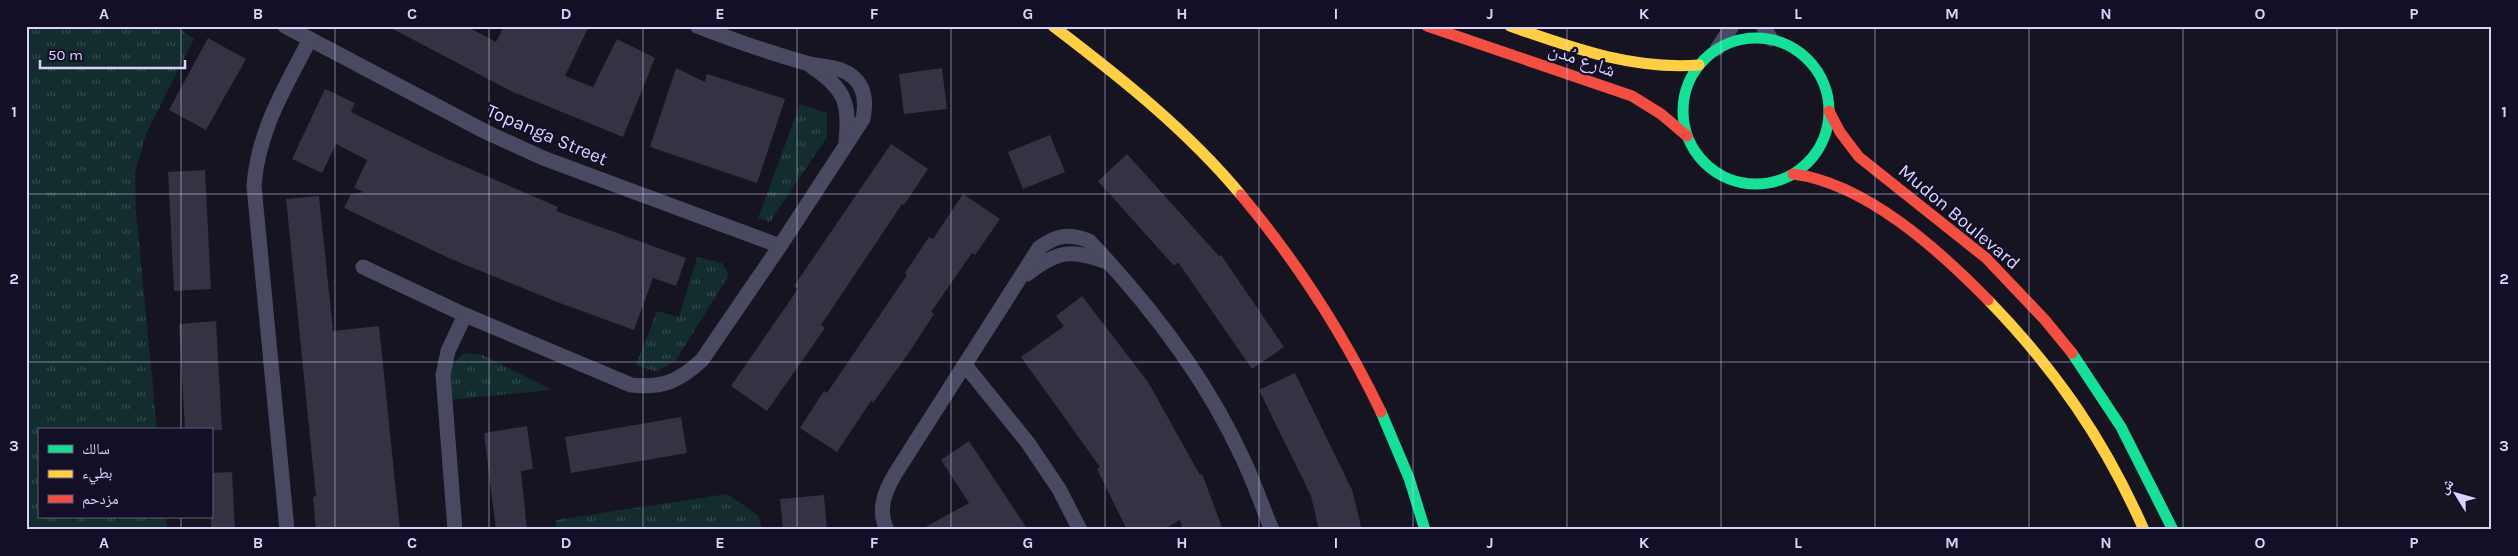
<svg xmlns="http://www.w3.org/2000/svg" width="2518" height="556" font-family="Karla,'Noto Naskh Arabic',sans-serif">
  <defs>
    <pattern id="grass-tufts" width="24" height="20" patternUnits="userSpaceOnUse" patternTransform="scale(1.25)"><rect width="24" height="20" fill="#132c2d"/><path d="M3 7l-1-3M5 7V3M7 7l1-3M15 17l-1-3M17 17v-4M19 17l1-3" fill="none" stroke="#354a4c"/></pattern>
  </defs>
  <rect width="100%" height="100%" fill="#161421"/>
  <!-- grass -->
  <g fill="url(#grass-tufts)">
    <path d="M26 26H176L194 39 146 134 135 173 136 211 157 430H39V517H166L167 530H26Z"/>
    <path d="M800 104 827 113V137L770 222 758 218Z"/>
    <path d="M697 257 722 263 729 275 676 360 657 372 636 365 657 311 679 317Z"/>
    <path d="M464 353 483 355 552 390 447 400 448 370Z"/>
    <path d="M727 494 758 515 763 530H556V520Z"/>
  </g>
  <!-- building -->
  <g fill="#343243">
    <path d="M387 26H466L496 42 504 26H589L565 76 593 87 617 39 655 58 623 137 513 92Z"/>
    <path d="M208 38 246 59 206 130 169 110Z"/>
    <path d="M676 68 705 82 707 74 785 99 757 183 650 147Z"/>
    <path d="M942 68 947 109 904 114 899 74Z"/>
    <path d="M325 89 355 103 351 112 436 154 558 207 556 211 686 258 676 286 653 278 634 330 557 302 451 259 344 208 351 194 364 192 354 188 367 160 336 144 322 173 292 159Z"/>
    <path d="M1050 135 1065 172 1023 189 1008 152Z"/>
    <path d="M891 144 928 169 904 205 902 204 821 325 825 328 767 411 731 386 798 289 794 286Z"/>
    <path d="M1127 154 1219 256 1221 255 1284 347 1252 369 1178 262 1174 266 1098 181Z"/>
    <path d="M205 170 211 289 174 291 168 172Z"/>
    <path d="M963 194 1000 219 975 255 972 253 931 312 934 314 910 351 873 403 871 401 837 452 800 428 824 391 827 393 907 275 905 273 929 237 933 239Z"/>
    <path d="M319 196 333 331 379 326 400 530H316L313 497 316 496 286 199Z"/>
    <path d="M1082 296 1148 382 1200 475 1202 474 1223 530H1183L1180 520 1162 530H1127L1097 469 1100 467 1021 357 1064 326 1056 316Z"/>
    <path d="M216 321 222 430H185L179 324Z"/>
    <path d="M1295 373 1352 490 1362 530H1319L1311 496 1259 390Z"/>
    <path d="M681 417 687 453 571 473 565 437Z"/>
    <path d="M527 426 533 469 521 471 527 530H496L484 433Z"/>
    <path d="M969 441 1028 530H920L969 503 941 460Z"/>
    <path d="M232 472 235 530H211V473Z"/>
    <path d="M824 495 827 530H783L780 499Z"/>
  </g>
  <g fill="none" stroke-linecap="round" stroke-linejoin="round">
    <!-- street -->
    <g stroke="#4a4962" stroke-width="15">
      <path d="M285 26 486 132 543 158 780 246"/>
      <path d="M1763 26 1771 39"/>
      <path d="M1717 49 1732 26"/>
      <path d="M811 66C845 89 850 102 846 142"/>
      <path d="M363 267 465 315 631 385C663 388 678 382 702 360L780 246 863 119C866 104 866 88 853 77 839 65 823 68 806 63 770 53 733 40 697 26"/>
      <path d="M1027 274C1057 251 1071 248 1107 262"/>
      <path d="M965 365 1028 443 1059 489 1080 530"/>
      <path d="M287 530 254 186C258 130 285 88 310 39"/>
      <path d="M455 530 443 375 448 351 465 315"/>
      <path d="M887 530C877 510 885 491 895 474L1039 248C1056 235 1069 233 1089 241 1150 305 1206 378 1243 459 1254 482 1262 506 1272 530"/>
    </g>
    <!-- fast -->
    <g stroke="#16e098" stroke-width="11">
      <circle cx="1756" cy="111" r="73"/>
      <path d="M2072 353 2121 427 2173 530"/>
      <path d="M1381 412 1409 478 1425 530"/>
    </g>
    <!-- slow -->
    <g stroke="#ffcf43" stroke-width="11">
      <path d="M1053 26C1120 77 1187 130 1241 195"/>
      <path d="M1510 26C1573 48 1632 70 1699 65"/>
      <path d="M1988 300C2056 370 2105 441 2144 530"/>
    </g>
    <!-- jam -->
    <g stroke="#f24e42" stroke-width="11">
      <path d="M1427 26 1632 96 1661 114 1687 136"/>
      <path d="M1829 111 1840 132 1859 157 1986 258 2045 320 2072 353"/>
      <path d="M1793 174C1865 183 1938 249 1988 300"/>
      <path d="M1241 195C1297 262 1343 333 1381 412"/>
    </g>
  </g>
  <!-- grid -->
  <path fill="none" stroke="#d9d4ff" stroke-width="1" stroke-opacity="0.55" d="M181 26V430M335 26V530M489 26V530M643 26V530M797 26V530M951 26V530M1105 26V530M1259 26V530M1413 26V530M1567 26V530M1721 26V530M1875 26V530M2029 26V530M2183 26V530M2337 26V530M26 194H2492M26 362H2492M181 517V530"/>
  <g text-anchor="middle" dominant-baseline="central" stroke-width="4.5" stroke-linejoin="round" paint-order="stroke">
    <!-- street labels -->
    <g font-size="19" fill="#d9d4ff" stroke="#130f26">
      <text transform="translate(1582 60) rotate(19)">شارع مُدن</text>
      <text transform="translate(547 135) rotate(23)">Topanga Street</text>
      <text transform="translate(1959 217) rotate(40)">Mudon Boulevard</text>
    </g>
  </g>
  <!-- border -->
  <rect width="2518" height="556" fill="none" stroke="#130f26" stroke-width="55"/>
  <!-- legend -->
  <rect x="38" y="428" width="175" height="90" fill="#130f26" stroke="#625e7d"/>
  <rect x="48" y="445" width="25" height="8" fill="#16e098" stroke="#625e7d"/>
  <text x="82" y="454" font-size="15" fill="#d9d4ff">سالك</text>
  <rect x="48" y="470" width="25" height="8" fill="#ffcf43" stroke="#625e7d"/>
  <text x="82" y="478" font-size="15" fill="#d9d4ff">بطيء</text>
  <rect x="48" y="495" width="25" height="8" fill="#f24e42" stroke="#625e7d"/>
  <text x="82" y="504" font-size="15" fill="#d9d4ff">مزدحم</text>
  <!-- north arrow -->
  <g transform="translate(2456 494) rotate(307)" stroke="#130f26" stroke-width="4" paint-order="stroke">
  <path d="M0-4L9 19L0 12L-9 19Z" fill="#d9d4ff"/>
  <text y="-8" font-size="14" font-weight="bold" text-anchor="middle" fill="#d9d4ff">ش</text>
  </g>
  <!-- scale -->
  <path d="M40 60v8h145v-8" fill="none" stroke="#d9d4ff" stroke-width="2.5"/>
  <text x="48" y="60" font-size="15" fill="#d9d4ff" stroke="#130f26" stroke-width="4" paint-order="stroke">50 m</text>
  <rect x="28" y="28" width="2462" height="500" fill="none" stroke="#d9d4ff" stroke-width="2"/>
  <g font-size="16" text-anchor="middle" font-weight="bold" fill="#d9d4ff">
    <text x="104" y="19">A</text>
    <text x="258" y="19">B</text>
    <text x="412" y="19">C</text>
    <text x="566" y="19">D</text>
    <text x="720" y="19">E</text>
    <text x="874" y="19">F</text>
    <text x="1028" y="19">G</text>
    <text x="1182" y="19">H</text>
    <text x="1336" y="19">I</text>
    <text x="1490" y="19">J</text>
    <text x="1644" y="19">K</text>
    <text x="1798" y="19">L</text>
    <text x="1952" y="19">M</text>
    <text x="2106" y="19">N</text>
    <text x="2260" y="19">O</text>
    <text x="2414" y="19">P</text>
    <text x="14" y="117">1</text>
    <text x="2504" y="117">1</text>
    <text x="14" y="284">2</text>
    <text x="2504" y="284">2</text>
    <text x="14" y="451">3</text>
    <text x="2504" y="451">3</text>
    <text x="104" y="548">A</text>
    <text x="258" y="548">B</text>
    <text x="412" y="548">C</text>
    <text x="566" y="548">D</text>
    <text x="720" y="548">E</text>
    <text x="874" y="548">F</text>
    <text x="1028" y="548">G</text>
    <text x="1182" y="548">H</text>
    <text x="1336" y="548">I</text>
    <text x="1490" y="548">J</text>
    <text x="1644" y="548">K</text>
    <text x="1798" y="548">L</text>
    <text x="1952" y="548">M</text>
    <text x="2106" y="548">N</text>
    <text x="2260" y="548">O</text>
    <text x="2414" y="548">P</text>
  </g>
</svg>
